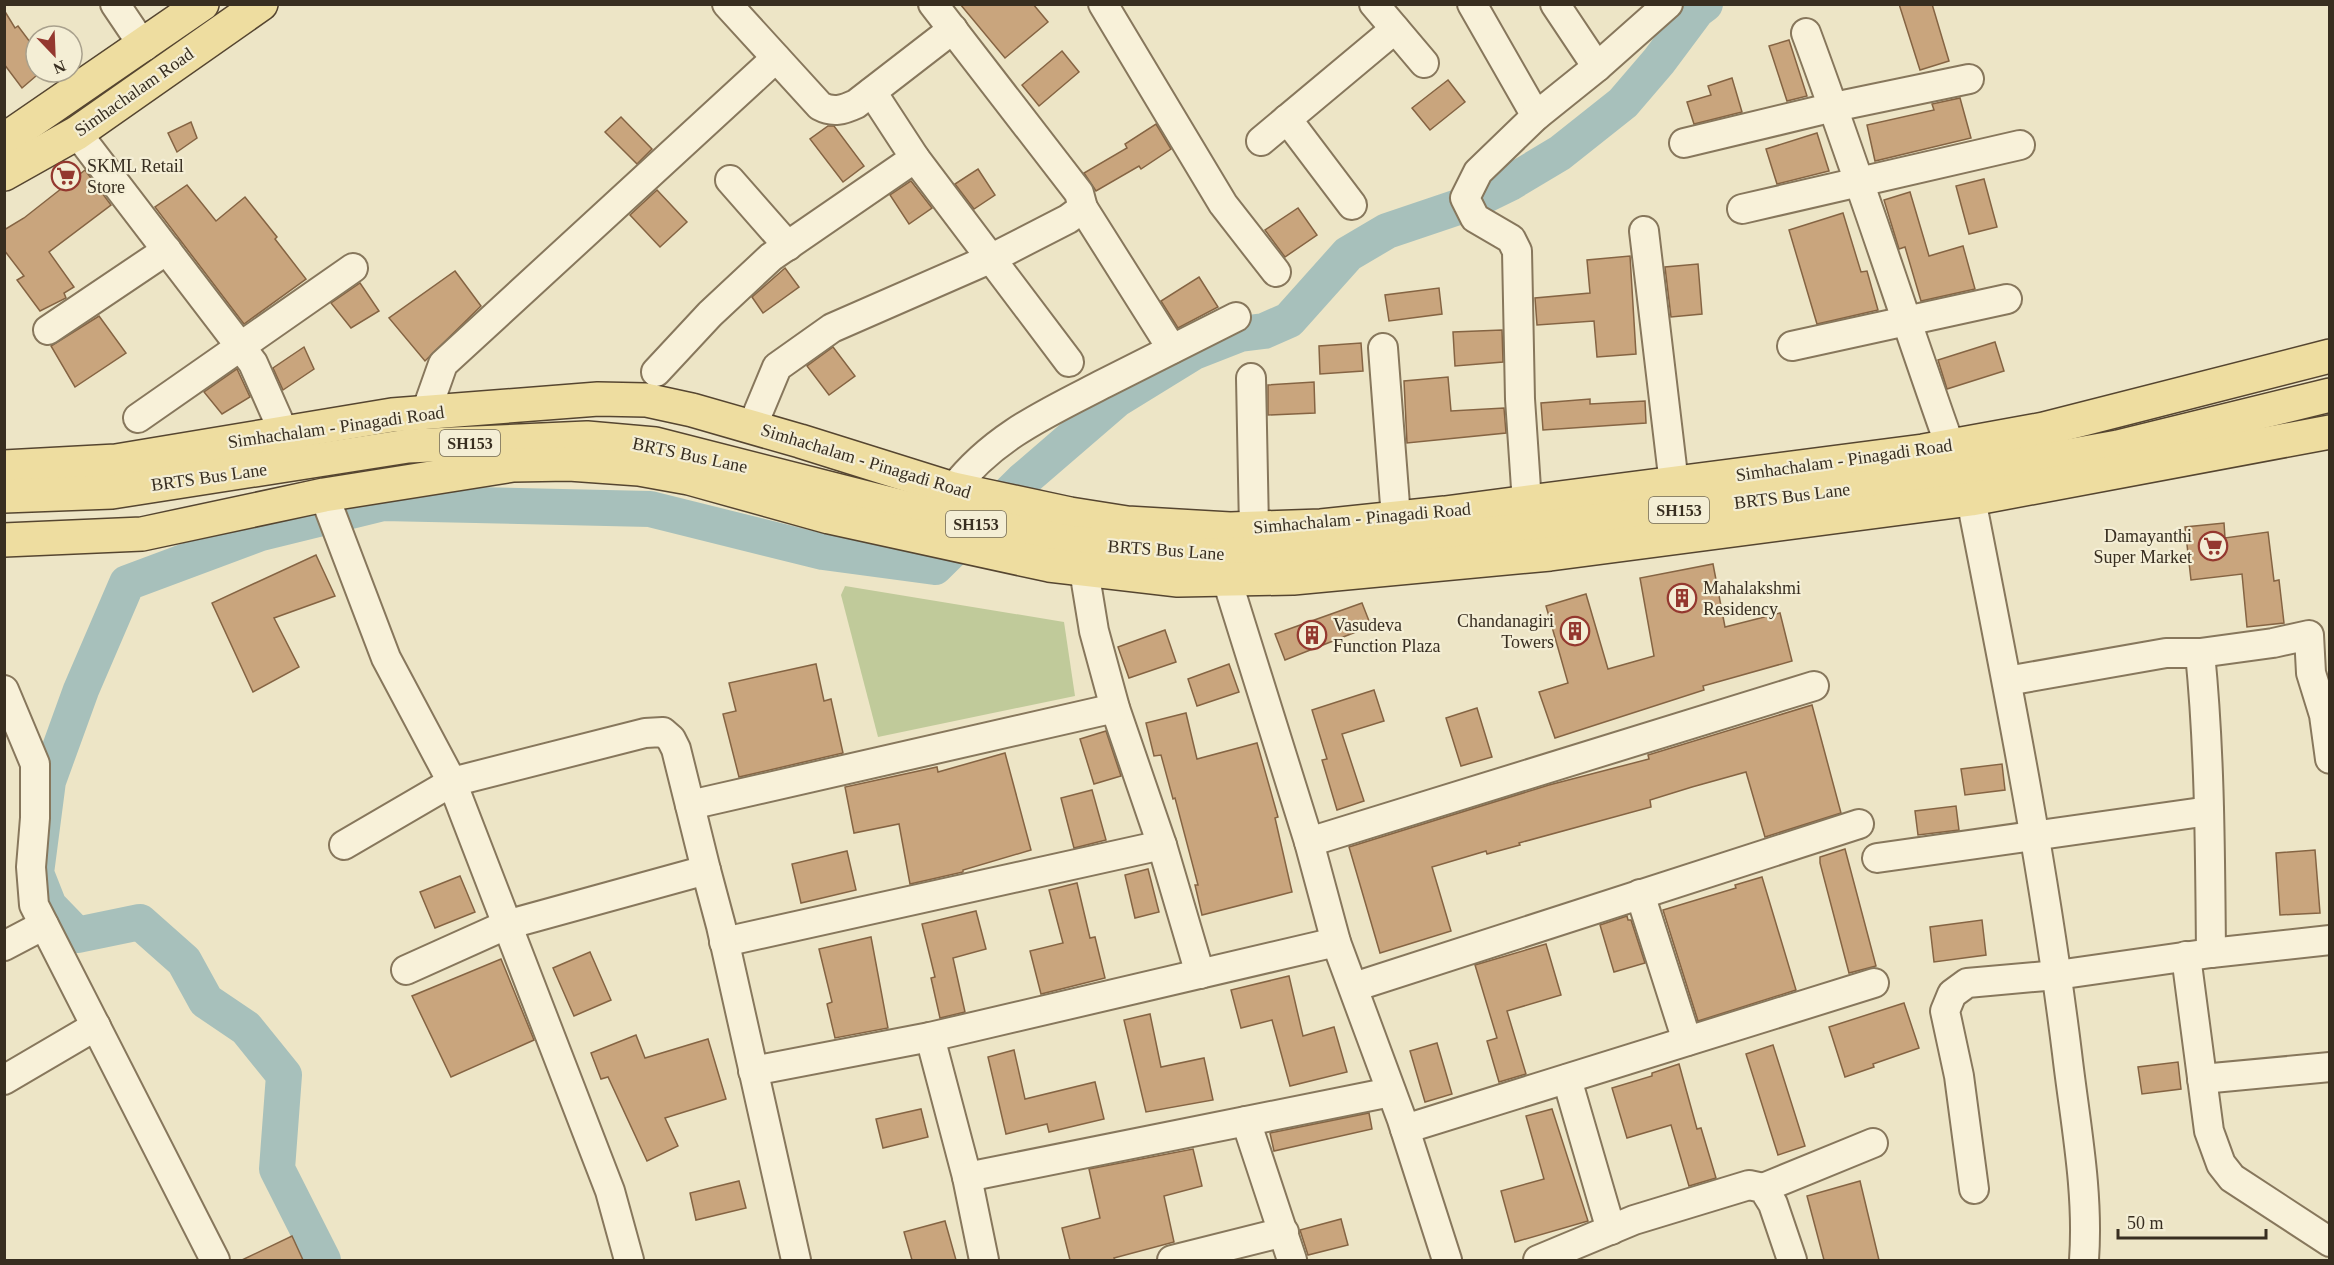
<svg xmlns="http://www.w3.org/2000/svg" width="2334" height="1265" font-family="'Times New Roman',serif">
  <rect width="100%" height="100%" fill="#ede5c6"/>
  <!-- green -->
  <path fill="#c0ca9a" d="M845 586 1064 622 1075 696 878 737 841 595Z"/>
  <g fill="none" stroke-linecap="round" stroke-linejoin="round">
    <!-- river -->
    <path stroke="#a7c0bb" stroke-width="36" d="M323 1260 277 1169 284 1075 246 1028 206 1001 184 961 140 922 77 935 49 906 36 873 48 781 81 690 127 583 261 533 383 503 650 509 823 552 935 567 1022 481 1116 400 1194 352 1240 334 1264 331 1289 320 1348 254 1387 231 1467 204 1510 183 1560 153 1623 103 1659 61 1697 10 1705 4"/>
  </g>
  <!-- building -->
  <g fill="#c9a57d" stroke="#856443" stroke-width="1.5">
    <path d="M960 4H1033L1048 22 1005 58Z"/>
    <path d="M1899 4H1932L1949 61 1920 70Z"/>
    <path d="M4 10 15 28 18 26 36 50V76L22 88 4 64Z"/>
    <path d="M1789 40 1807 96 1787 101 1769 46Z"/>
    <path d="M1062 51 1079 72 1039 106 1022 85Z"/>
    <path d="M1732 78 1742 112 1694 124 1687 102 1711 95 1708 86Z"/>
    <path d="M1448 80 1465 102 1430 130 1412 108Z"/>
    <path d="M1960 98 1971 138 1875 161 1867 125 1934 110 1932 104Z"/>
    <path d="M621 117 652 149 637 164 605 132Z"/>
    <path d="M191 122 197 138 177 152 168 133Z"/>
    <path d="M1156 124 1171 149 1141 169 1139 166 1096 191 1084 173 1127 148 1125 144Z"/>
    <path d="M828 126H834L864 166 843 182 810 139Z"/>
    <path d="M1817 133 1829 171 1777 184 1766 149Z"/>
    <path d="M978 169 995 195 974 209 955 184Z"/>
    <path d="M85 170 111 205 49 252 74 287 64 293 66 298 40 311 17 280 24 276 4 250V230L24 218Z"/>
    <path d="M1984 179 1997 227 1969 234 1956 186Z"/>
    <path d="M911 181 932 208 909 224 890 195Z"/>
    <path d="M187 185 216 221 245 197 277 237 275 239 306 279 244 324 155 207Z"/>
    <path d="M657 190 687 222 660 247 630 215Z"/>
    <path d="M1910 192 1929 256 1963 246 1975 289 1921 301 1905 247 1899 249 1884 200Z"/>
    <path d="M1298 208 1317 235 1285 257 1265 230Z"/>
    <path d="M1843 213 1861 272 1867 271 1878 310 1817 324 1789 230Z"/>
    <path d="M1630 256 1636 354 1597 357 1594 321 1537 325 1535 298 1590 293 1587 260Z"/>
    <path d="M1698 264 1702 314 1671 317 1665 267Z"/>
    <path d="M785 268 799 287 763 313 752 297Z"/>
    <path d="M455 271 481 306 425 361 389 318Z"/>
    <path d="M1199 277 1218 307 1178 328 1161 301Z"/>
    <path d="M360 283 379 311 351 328 331 303Z"/>
    <path d="M1439 288 1442 314 1389 321 1385 295Z"/>
    <path d="M99 316 126 353 75 387 51 346Z"/>
    <path d="M1502 330 1503 362 1455 366 1453 332Z"/>
    <path d="M1995 342 2004 371 1947 389 1938 360Z"/>
    <path d="M1361 343 1363 371 1320 374 1319 346Z"/>
    <path d="M304 347 314 369 283 390 273 368Z"/>
    <path d="M833 347 855 376 829 395 807 366Z"/>
    <path d="M237 369 250 397 222 414 204 392Z"/>
    <path d="M1448 377 1451 411 1504 408 1506 433 1407 443 1404 381Z"/>
    <path d="M1314 382 1315 413 1268 415V385Z"/>
    <path d="M1590 399V404L1645 401 1646 423 1543 430 1541 403Z"/>
    <path d="M2224 523 2225 538 2268 532 2274 581 2279 580 2284 623 2247 627 2242 574 2191 580 2185 527Z"/>
    <path d="M316 555 335 596 274 618 299 667 253 692 212 603Z"/>
    <path d="M1713 564 1725 627 1780 613 1792 661 1703 686 1704 690 1555 738 1539 692 1568 683 1546 606 1586 594 1608 669 1654 656 1640 578Z"/>
    <path d="M1362 603 1371 626 1285 660 1275 634Z"/>
    <path d="M1165 630 1176 662 1129 678 1118 647Z"/>
    <path d="M816 664 824 701 831 699 843 753 739 777 723 714 736 711 729 683Z"/>
    <path d="M1229 664 1239 692 1197 706 1188 679Z"/>
    <path d="M1374 690 1384 721 1342 734 1364 801 1337 810 1322 760 1327 759 1312 710Z"/>
    <path d="M1812 705 1841 813 1765 837 1746 772 1692 787 1650 800 1651 807 1519 843 1520 845 1487 854 1486 851 1432 867 1451 931 1380 953 1349 847 1549 785 1649 759 1648 755Z"/>
    <path d="M1477 708 1492 757 1461 766 1446 718Z"/>
    <path d="M1186 713 1197 759 1257 743 1278 817 1275 818 1292 892 1202 915 1195 885H1198L1175 798 1173 799 1161 755 1154 756 1146 723Z"/>
    <path d="M1106 731 1121 776 1094 784 1080 739Z"/>
    <path d="M1005 753 1031 850 963 870V872L910 884 899 824 854 833 845 787 937 767 938 772Z"/>
    <path d="M2002 764 2005 790 1965 795 1961 769Z"/>
    <path d="M1092 790 1106 840 1074 848 1061 798Z"/>
    <path d="M1956 806 1959 830 1918 835 1915 811Z"/>
    <path d="M1845 849 1876 966 1849 973 1820 863V857Z"/>
    <path d="M2315 850 2320 913 2280 915 2276 853Z"/>
    <path d="M847 851 856 890 801 903 792 864Z"/>
    <path d="M1148 869 1159 912 1135 918 1125 875Z"/>
    <path d="M460 876 475 912 435 928 420 892Z"/>
    <path d="M1762 877 1796 990 1698 1021 1663 910 1736 888 1735 885Z"/>
    <path d="M1077 883 1090 938 1095 937 1105 978 1041 994 1030 951 1063 943 1049 890Z"/>
    <path d="M976 911 986 949 953 958 965 1012 940 1018 931 978 935 977 922 924Z"/>
    <path d="M1627 916 1628 920H1631L1645 963 1614 972 1600 925Z"/>
    <path d="M1982 920 1986 955 1934 962 1930 927Z"/>
    <path d="M871 937 888 1028 835 1038 827 1004 832 1002 819 949Z"/>
    <path d="M1546 944 1561 995 1507 1011 1526 1074 1499 1082 1487 1041 1497 1038 1475 965Z"/>
    <path d="M590 952 611 1000 574 1016 553 968Z"/>
    <path d="M501 959 534 1040 451 1077 412 996Z"/>
    <path d="M1289 976 1303 1036 1334 1027 1347 1072 1290 1086 1272 1020 1241 1028 1231 990Z"/>
    <path d="M1904 1003 1919 1048 1873 1064 1874 1067 1845 1077 1829 1027Z"/>
    <path d="M1150 1014 1161 1067 1204 1058 1213 1100 1146 1112 1124 1020Z"/>
    <path d="M636 1035 645 1058 708 1039 726 1099 665 1118 678 1146 647 1161 608 1077 601 1079 591 1053Z"/>
    <path d="M1437 1043 1452 1094 1425 1102 1410 1051Z"/>
    <path d="M1773 1045 1805 1146 1778 1155 1746 1054Z"/>
    <path d="M1014 1050 1025 1099 1095 1082 1104 1119 1049 1132 1047 1124 1006 1134 988 1057Z"/>
    <path d="M2178 1062 2181 1089 2142 1094 2138 1067Z"/>
    <path d="M1679 1064 1697 1129 1701 1128 1716 1178 1689 1186 1671 1125 1627 1138 1612 1088 1652 1076V1073Z"/>
    <path d="M921 1109 928 1137 883 1148 876 1119Z"/>
    <path d="M1552 1109 1588 1221 1515 1242 1501 1191 1544 1179 1526 1116Z"/>
    <path d="M1369 1113 1372 1129 1274 1151 1270 1133Z"/>
    <path d="M1193 1149 1202 1186 1164 1196 1174 1242 1114 1258 1115 1260H1070L1062 1228 1100 1218 1089 1169Z"/>
    <path d="M739 1181 746 1208 696 1220 690 1193Z"/>
    <path d="M1860 1181 1879 1260H1824L1807 1196Z"/>
    <path d="M1341 1219 1348 1245 1308 1255 1300 1230Z"/>
    <path d="M945 1221 956 1260H912L904 1232Z"/>
    <path d="M292 1236 303 1260H242Z"/>
  </g>
  <g fill="none" stroke-linecap="round" stroke-linejoin="round">
    <!-- minor casing -->
    <g stroke="#87775c" stroke-width="32">
      <g id="minor">
        <path d="M115 4 144 47"/>
        <path d="M727 4 820 106C833 113 843 110 856 104L953 29"/>
        <path d="M1103 4 1223 204 1276 272"/>
        <path d="M1374 4 1424 63"/>
        <path d="M1472 4 1536 116"/>
        <path d="M1555 4 1597 67"/>
        <path d="M1806 33C1857 170 1901 308 1950 446"/>
        <path d="M872 92 915 158"/>
        <path d="M1287 119 1352 205"/>
        <path d="M77 133 253 363 284 433"/>
        <path d="M1261 141 1395 29"/>
        <path d="M1684 143 1834 107 1969 79"/>
        <path d="M730 180 788 246"/>
        <path d="M1083 208 1172 349"/>
        <path d="M1742 209 2020 145"/>
        <path d="M1644 231 1674 484"/>
        <path d="M48 330 167 250"/>
        <path d="M1792 346 2007 299"/>
        <path d="M1383 348 1396 518"/>
        <path d="M656 372 710 314 771 257 915 158 1069 362"/>
        <path d="M1251 378 1254 528"/>
        <path d="M426 412 443 364 776 58"/>
        <path d="M138 418 353 268"/>
        <path d="M752 427 777 367 832 328 992 258 1068 219 1083 208 1079 193 933 4"/>
        <path d="M953 489C994 436 1047 413 1105 383 1149 361 1192 339 1236 317"/>
        <path d="M324 495 386 658 452 782 610 1191 629 1260"/>
        <path d="M1971 499C2007 683 2044 867 2067 1053 2075 1122 2089 1191 2084 1260"/>
        <path d="M1527 503 1520 399 1517 251 1511 239 1475 218 1465 198 1478 172 1536 116 1597 67 1668 4"/>
        <path d="M1084 570 1094 631 1115 708 1162 845 1200 974"/>
        <path d="M1227 580 1309 842 1336 942 1402 1120 1447 1260"/>
        <path d="M2200 653 2273 643 2309 635 2311 673 2324 715 2330 759"/>
        <path d="M2007 681 2166 653H2200C2210 753 2210 853 2211 953"/>
        <path d="M4 690 35 764V818L31 867 34 905 215 1260"/>
        <path d="M690 805 1115 708"/>
        <path d="M1309 842 1814 686"/>
        <path d="M344 845 452 782 645 733 663 732 671 739 676 749 706 870 506 925 406 970"/>
        <path d="M1877 858 2209 811"/>
        <path d="M706 870 721 926 796 1260"/>
        <path d="M1640 894 1687 1041"/>
        <path d="M724 942 1162 845"/>
        <path d="M4 946 44 925"/>
        <path d="M2186 956 2209 1131 2221 1164 2232 1178 2330 1242"/>
        <path d="M1354 987 1859 824"/>
        <path d="M930 1037 967 1177 984 1260"/>
        <path d="M753 1071 930 1037 1336 942"/>
        <path d="M1567 1079 1611 1230"/>
        <path d="M2202 1079 2330 1067"/>
        <path d="M4 1080 96 1026"/>
        <path d="M1246 1121 1292 1260"/>
        <path d="M1405 1129 1874 983"/>
        <path d="M967 1177 1391 1092"/>
        <path d="M1763 1188 1873 1143"/>
        <path d="M1974 1189 1959 1076 1945 1011 1952 994 1967 983 2057 975 2211 953 2330 940"/>
        <path d="M1172 1260 1284 1232"/>
        <path d="M1538 1260 1634 1220 1749 1185 1763 1188 1773 1204 1792 1260"/>
      </g>
    </g>
    <!-- major casing -->
    <g stroke="#554530" stroke-width="36">
      <g id="major">
        <path d="M4 140 202 4"/>
        <path d="M4 174 77 133 261 4"/>
        <path d="M4 467 116 461 392 415 598 399 646 400 692 410 800 441 953 489 1070 514 1127 523 1230 529 1321 526 1445 513 1923 451 2044 429 2330 356"/>
        <path d="M4 496 112 492 408 446 587 438 655 444 930 514 1067 542 1207 555 1323 551 1514 531 1958 476 2118 447 2330 395"/>
        <path d="M4 540 142 534 324 495 513 465 569 464 639 469 689 478 829 517 1049 565 1178 580 1293 578 1550 554 1971 499 2330 432"/>
      </g>
    </g>
    <!-- minor -->
    <use href="#minor" stroke="#f8f1d9" stroke-width="28"/>
    <!-- major -->
    <use href="#major" stroke="#eedda0" stroke-width="33"/>
  </g>
  <!-- icons -->
  <defs>
    <g id="supermarket-ring" transform="scale(1.5)"><circle r="9.5" fill="#f4eed5" stroke="#94382f" stroke-width="1.5"/><path d="M-6-5.5h2.5l.6 2H6L4.5 2H-2.5L-4.4-4H-6ZM-1.5 3.2a1.3 1.3 0 1 0 .1 0ZM3 3.2a1.3 1.3 0 1 0 .1 0Z" fill="#94382f"/></g>
    <g id="building-ring" transform="scale(1.5)"><circle r="9.5" fill="#f4eed5" stroke="#94382f" stroke-width="1.5"/><path d="M-4-6H4V6H1V3H-1V6H-4ZM-2.5-4.3h1.7v1.8h-1.7ZM.8-4.3h1.7v1.8H.8ZM-2.5-1h1.7V.8h-1.7ZM.8-1h1.7V.8H.8Z" fill="#94382f"/></g>
  </defs>
  <g fill-rule="evenodd">
    <use href="#supermarket-ring" x="66" y="176"/>
    <use href="#supermarket-ring" x="2213" y="546"/>
    <use href="#building-ring" x="1682" y="598"/>
    <use href="#building-ring" x="1575" y="631"/>
    <use href="#building-ring" x="1312" y="635"/>
  </g>
  <g text-anchor="middle" dominant-baseline="central" stroke-width="4.5" stroke-linejoin="round" paint-order="stroke">
    <!-- shield labels -->
    <g fill="#f4eed5" stroke="#706856" stroke-width="1.5">
      <rect x="440" y="430" width="60" height="26" rx="4.5"/>
      <rect x="1649" y="497" width="60" height="26" rx="4.5"/>
      <rect x="946" y="511" width="60" height="26" rx="4.5"/>
    </g>
    <g font-size="16" font-weight="bold" fill="#382e20">
      <text x="470" y="443">SH153</text>
      <text x="1679" y="510">SH153</text>
      <text x="976" y="524">SH153</text>
    </g>
    <!-- street labels -->
    <g font-size="18" fill="#382e20" stroke="#f4eed5">
      <text transform="translate(134 92) rotate(-35)">Simhachalam Road</text>
      <text transform="translate(336 427) rotate(-8)">Simhachalam - Pinagadi Road</text>
      <text transform="translate(690 455) rotate(12)">BRTS Bus Lane</text>
      <text transform="translate(1844 460) rotate(-8)">Simhachalam - Pinagadi Road</text>
      <text transform="translate(866 461) rotate(17)">Simhachalam - Pinagadi Road</text>
      <text transform="translate(209 477) rotate(-8)">BRTS Bus Lane</text>
      <text transform="translate(1792 496) rotate(-7)">BRTS Bus Lane</text>
      <text transform="translate(1362 518) rotate(-5)">Simhachalam - Pinagadi Road</text>
      <text transform="translate(1166 550) rotate(4)">BRTS Bus Lane</text>
    </g>
    <!-- poi labels -->
    <g font-size="18" fill="#382e20" stroke="#f4eed5" text-anchor="start">
      <text x="87" y="166">SKML Retail<tspan x="87" dy="21">Store</tspan></text>
      <text x="2192" y="536" text-anchor="end">Damayanthi<tspan x="2192" dy="21">Super Market</tspan></text>
      <text x="1703" y="588">Mahalakshmi<tspan x="1703" dy="21">Residency</tspan></text>
      <text x="1554" y="621" text-anchor="end">Chandanagiri<tspan x="1554" dy="21">Towers</tspan></text>
      <text x="1333" y="625">Vasudeva<tspan x="1333" dy="21">Function Plaza</tspan></text>
    </g>
  </g>
  <!-- border -->
  <rect width="2334" height="1265" fill="none" stroke="#382e20" stroke-width="12"/>
  <!-- north arrow -->
  <g transform="translate(54 54) rotate(157)"><circle r="28" fill="#f4eed5" stroke="#a9a18d" stroke-width="1.5"/>
  <path d="M0-4.5L10 22L0 15L-10 22Z" fill="#94382f"/>
  <text y="-9" font-size="16" font-weight="bold" text-anchor="middle" fill="#382e20">N</text>
  </g>
  <!-- scale -->
  <path d="M2118 1229v9h148v-9" fill="none" stroke="#382e20" stroke-width="3"/>
  <text x="2127" y="1229" font-size="18" fill="#382e20" stroke="#f4eed5" stroke-width="4.5" paint-order="stroke">50 m</text>
</svg>
